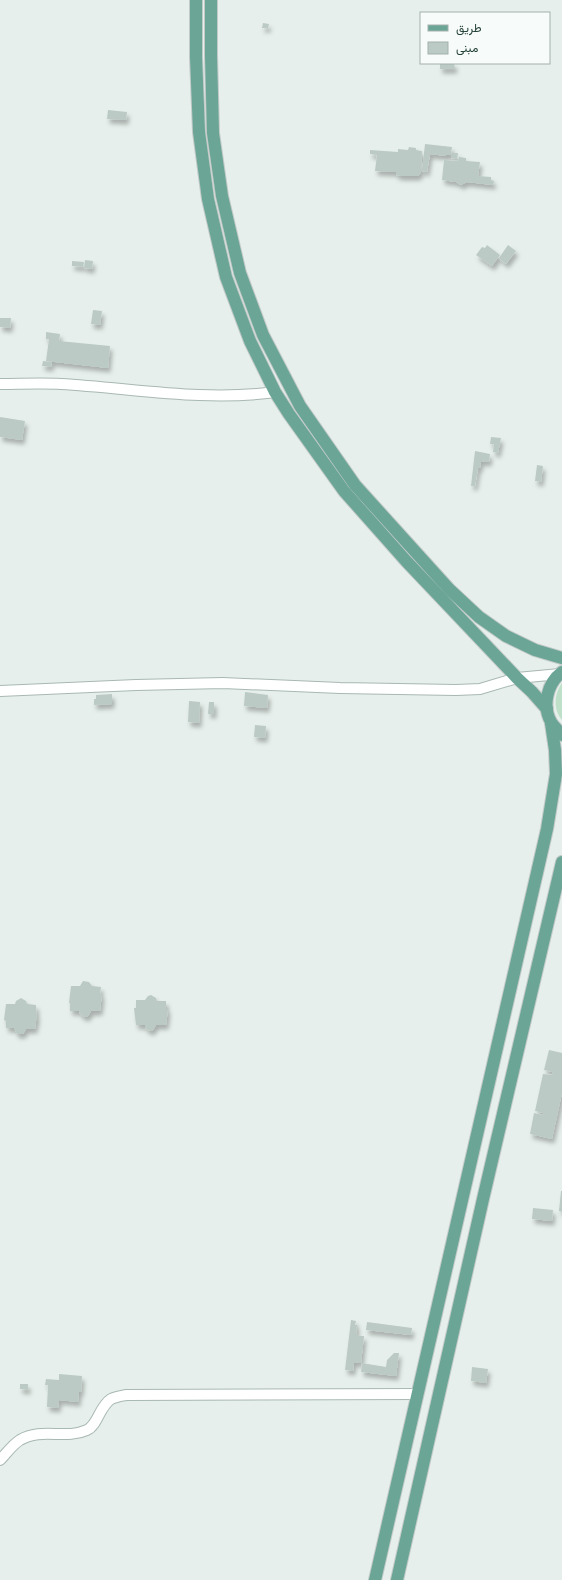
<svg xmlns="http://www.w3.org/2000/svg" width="562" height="1580" font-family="'Nunito Sans',Vazirmatn,sans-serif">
  <defs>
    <filter id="shadow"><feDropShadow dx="2.5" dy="4.5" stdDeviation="2" flood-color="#0004"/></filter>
  </defs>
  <rect width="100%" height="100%" fill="#e6efeb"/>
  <!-- green -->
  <path fill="#bfe0c8" d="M562 683V720C553 710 554 694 562 683Z"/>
  <!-- building -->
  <g fill="#bbcac4" filter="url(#shadow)">
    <path d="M263 23 269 24 268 28H262Z"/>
    <path d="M440 63H454L455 69H440Z"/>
    <path d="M108 110 127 112 126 120 107 119Z"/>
    <path d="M425 144 452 147 451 153H458L457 159 451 158V155H446V156L430 154 427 172 422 171Z"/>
    <path d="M409 147 416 148V150L422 151 421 172 418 176H402L396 175V172L375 171 377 155 370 154V150L398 152V149L408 150Z"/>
    <path d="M459 157 466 158V161L480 162 478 176 491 177V180L494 181 493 185 467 182 461 185 456 182 442 180 444 160 458 161Z"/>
    <path d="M487 245 500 255 492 266 476 255 482 247 485 248Z"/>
    <path d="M508 245 516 251 506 264 499 258Z"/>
    <path d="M85 260 93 261 92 269 84 268Z"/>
    <path d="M72 261 84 262 83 267 72 266Z"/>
    <path d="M93 310 102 311 100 325 91 324Z"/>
    <path d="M0 318H11L10 328 0 327Z"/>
    <path d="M46 332 60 334 59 341 110 346 108 368 46 361 49 339H46Z"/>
    <path d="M43 361 52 362 51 367 42 366Z"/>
    <path d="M0 417 25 421 22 440 0 437Z"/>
    <path d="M491 437 501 438 498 453 493 452 494 444H490Z"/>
    <path d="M475 451 490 454 489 462 481 461 480 468H478L475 486H471Z"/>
    <path d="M537 465 543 466 541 482 535 481Z"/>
    <path d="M245 692 268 695 267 708 244 706Z"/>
    <path d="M112 694V704L94 705V699H96V695Z"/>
    <path d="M189 701 200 702 199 723 188 722Z"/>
    <path d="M209 702H214V714H208Z"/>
    <path d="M255 725 266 726 265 738 254 737Z"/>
    <path d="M83 981 89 982 92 986 101 987 100 994H102L100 1011H91L88 1016 85 1017 80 1014 79 1011H70V1003H69L71 986H80Z"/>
    <path d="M151 995 156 998 157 1001H166V1009H168L166 1025H156L153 1030 150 1031 145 1028V1025H136L134 1008H136V1000H145L148 996Z"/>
    <path d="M21 998 26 1001 27 1004 36 1005 37 1021H36L35 1029H26L23 1034H17L14 1028H6V1021L4 1020 6 1004H15L16 1001Z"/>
    <path d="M549 1050 562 1053V1093L552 1139 530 1134 534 1113 543 1115 544 1113 535 1111 543 1074 552 1075 553 1072 544 1070Z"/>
    <path d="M561 1191H562V1212L559 1211Z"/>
    <path d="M533 1208 553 1210 552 1221 532 1219Z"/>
    <path d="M351 1320 356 1321 355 1325H357L356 1334H358V1336H364L361 1363 354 1362 353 1371 345 1370Z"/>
    <path d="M367 1322 412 1328 411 1335 366 1330Z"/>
    <path d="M394 1353H399L396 1376 361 1372 362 1363 386 1367 387 1360Z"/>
    <path d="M472 1367 488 1369 486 1383 471 1381Z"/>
    <path d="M59 1374 82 1376 81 1392H79L78 1402 59 1400 58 1408 47 1407 48 1385H45L46 1379 59 1380Z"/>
    <path d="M20 1384H28V1390L20 1389Z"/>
  </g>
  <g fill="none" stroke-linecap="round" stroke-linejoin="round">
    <!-- street casing -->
    <g stroke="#a8b8b2" stroke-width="12">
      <g id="street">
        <path d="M0 384C20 384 40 383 61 384 132 388 204 402 275 392"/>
        <path d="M0 691 136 685 223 683 340 688 456 690 480 689 517 678 560 674"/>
        <path d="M0 1460C6 1454 12 1445 20 1440 42 1427 65 1440 87 1430 98 1425 99 1407 111 1399 115 1397 121 1396 126 1395L417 1394"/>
      </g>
    </g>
    <!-- primary casing -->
    <g stroke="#c2cac8" stroke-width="14">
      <g id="primary">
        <path d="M196 0V57L199 132 208 199 226 277 250 341 275 392 289 414 344 491 407 562 517 678 532 692 547 709"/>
        <path d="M211 0V55L213 133 222 196 240 273 263 335 300 406 355 485 449 589 479 617 506 636 535 650 562 658"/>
        <path d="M562 672C547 683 542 706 551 722 554 727 559 731 562 735"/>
        <path d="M375 1580 547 829 556 774 555 750 551 723"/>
        <path d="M397 1580 483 1199 562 862"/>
      </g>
    </g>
    <!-- street -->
    <use href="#street" stroke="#fff" stroke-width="10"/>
    <!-- primary -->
    <use href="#primary" stroke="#6aa596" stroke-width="12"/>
  </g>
  <!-- legend -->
  <rect x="420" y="12" width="130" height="52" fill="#f7fbf9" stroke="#a3b1ad"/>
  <rect x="428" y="25" width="20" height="6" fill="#6aa596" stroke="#a3b1ad"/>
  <text x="456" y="32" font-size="12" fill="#24423a">طريق</text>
  <rect x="428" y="42" width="20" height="12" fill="#bbcac4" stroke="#a3b1ad"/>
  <text x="456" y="52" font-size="12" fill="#24423a">مبنى</text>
</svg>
